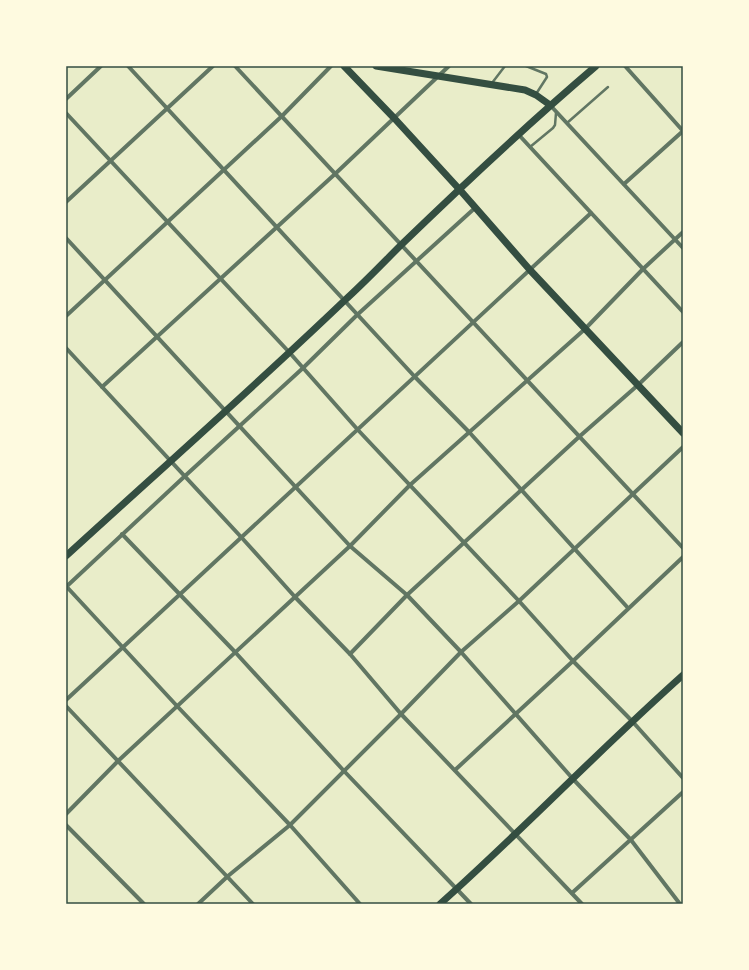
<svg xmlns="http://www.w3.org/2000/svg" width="749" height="970" font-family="'Open Sans',sans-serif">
  <rect width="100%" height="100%" fill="#e9edc9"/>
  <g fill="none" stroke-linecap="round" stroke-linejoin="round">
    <!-- service -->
    <g stroke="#617663" stroke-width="2.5">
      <path d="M526 66 546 74 547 77 536 94"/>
      <path d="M492 83 505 66"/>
      <path d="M567 123 608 87"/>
      <path d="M530 147 553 128 555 125 556 113"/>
    </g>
    <!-- minor -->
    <g stroke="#617663" stroke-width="4">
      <path d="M128 66 415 377 470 433 628 608"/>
      <path d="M235 66 683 548"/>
      <path d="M625 66 683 131"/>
      <path d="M66 99 101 66"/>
      <path d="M550 105 683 248"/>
      <path d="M66 113 289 352 358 430 519 601 573 661 632 721 683 778"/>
      <path d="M518 134 683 312"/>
      <path d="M624 184 683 131"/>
      <path d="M66 202 213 66"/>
      <path d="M66 238 350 546 407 595 461 652 573 779 631 840 680 904"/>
      <path d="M66 316 282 116 331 66"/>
      <path d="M66 348 242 538 295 597 350 654 401 714 582 904"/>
      <path d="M102 387 335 174 449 66"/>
      <path d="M122 534 235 652 344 771 471 904"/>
      <path d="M66 586 177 706 290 825 360 904"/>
      <path d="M66 587 185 476 303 368 357 315 476 207"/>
      <path d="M350 654 407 595 580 436 638 385 683 342"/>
      <path d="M66 700 591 213"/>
      <path d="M66 706 253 904"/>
      <path d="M455 770 573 661 683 557"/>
      <path d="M66 814 118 761 350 546 410 485 585 329 643 269 683 232"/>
      <path d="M66 825 144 904"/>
      <path d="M572 893 683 792"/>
      <path d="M198 904 228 876 290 825 401 714 461 652 519 601 683 447"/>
    </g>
    <!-- secondary -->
    <g stroke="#344e41" stroke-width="7">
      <path d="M344 66 395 119 460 190 530 270 683 433"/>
      <path d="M376 66 525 90 536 95 550 105"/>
      <path d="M66 556C159 471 253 388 344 301 364 283 382 264 401 245 464 184 529 123 596 66"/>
      <path d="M440 904C523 830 600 749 683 675"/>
    </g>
  </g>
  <!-- border -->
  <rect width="749" height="970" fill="none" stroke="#fefae0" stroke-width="134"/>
  <rect x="67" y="67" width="615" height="836" fill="none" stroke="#344e41" stroke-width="1.5"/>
</svg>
